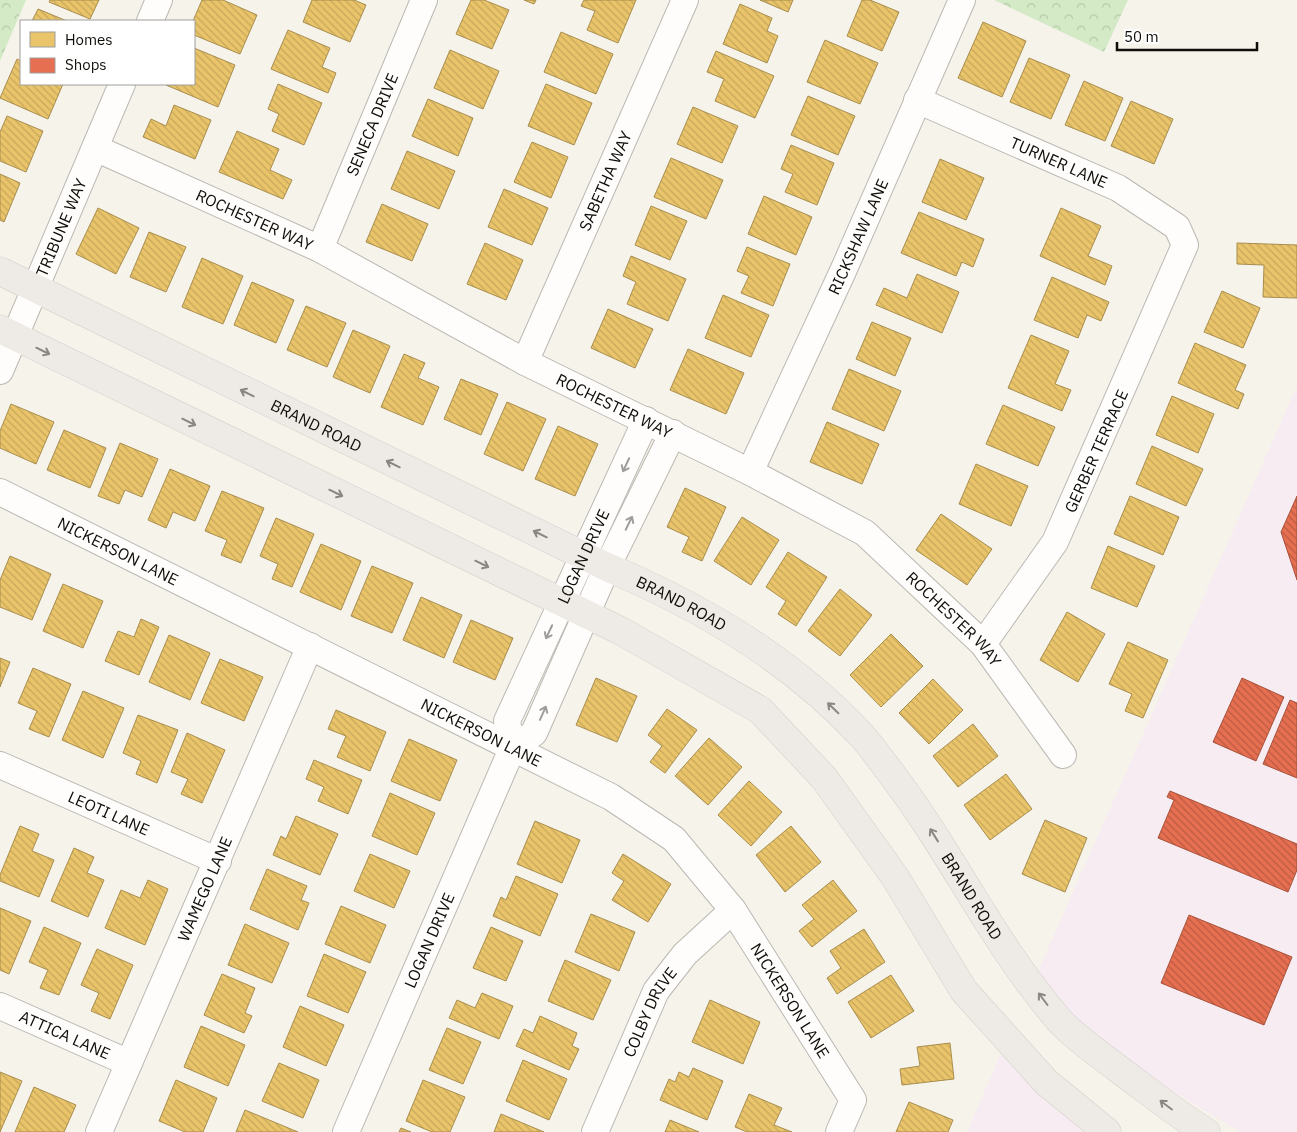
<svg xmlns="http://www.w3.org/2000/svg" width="1297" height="1132" font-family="'IBM Plex Sans',sans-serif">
  <defs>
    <pattern id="park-crowns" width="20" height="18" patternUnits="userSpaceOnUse" patternTransform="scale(1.25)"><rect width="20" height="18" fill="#d4eac6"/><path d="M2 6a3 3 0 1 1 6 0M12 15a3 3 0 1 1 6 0" fill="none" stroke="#b5c8a9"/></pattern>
    <pattern id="homes-back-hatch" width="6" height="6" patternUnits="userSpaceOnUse" patternTransform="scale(1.25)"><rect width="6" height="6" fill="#e9c46a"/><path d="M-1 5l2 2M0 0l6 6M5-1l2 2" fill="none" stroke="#c7a75a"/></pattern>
    <pattern id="shops-back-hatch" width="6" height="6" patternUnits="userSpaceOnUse" patternTransform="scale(1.25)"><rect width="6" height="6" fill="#e76f51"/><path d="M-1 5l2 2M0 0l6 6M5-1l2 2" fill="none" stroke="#ba5a41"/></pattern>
  </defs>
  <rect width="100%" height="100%" fill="#f6f3eb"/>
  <!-- commercial -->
  <g fill="#f7ecf2">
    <path d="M1297 386V1132H1240L1115 1056 1035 978Z"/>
    <path d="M1001 1053 1088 1132H967Z"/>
  </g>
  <!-- park -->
  <g fill="url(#park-crowns)">
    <path d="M0 0H26L0 61Z"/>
    <path d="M994 0H1128L1104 52Z"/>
  </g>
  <!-- homes -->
  <g fill="url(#homes-back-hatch)" stroke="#a88d4d">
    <path d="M50 0H99L90 19 49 2Z"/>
    <path d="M202 0H223L257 15 240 54 194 35 193 21Z"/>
    <path d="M312 0H354L366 5 350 42 303 22Z"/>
    <path d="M471 0H484L509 10 492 49 456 34Z"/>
    <path d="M524 0H536L534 4Z"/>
    <path d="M584 0H636L618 43 587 30 595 11 581 6Z"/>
    <path d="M760 0H793L788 12Z"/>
    <path d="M862 0H870L899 12 882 51 847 36Z"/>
    <path d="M740 4 772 18 767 31 778 36 767 63 723 44Z"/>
    <path d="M38 9 67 21H32Z"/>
    <path d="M983 22 1026 41 1002 97 958 78Z"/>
    <path d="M288 30 330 48 322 67 336 73 328 93 271 69Z"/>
    <path d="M561 32 613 54 596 94 544 72Z"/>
    <path d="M825 40 878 63 860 104 807 82Z"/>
    <path d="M194 48 235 65 218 107 166 85 194 84Z"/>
    <path d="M450 50 499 71 483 109 434 88Z"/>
    <path d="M716 51 774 76 755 118 715 101 724 79 707 72Z"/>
    <path d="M1029 58 1070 75 1051 119 1010 102Z"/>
    <path d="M17 59 21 61V84H63L48 119 0 98Z"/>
    <path d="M1084 81 1123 98 1105 141 1065 125Z"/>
    <path d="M278 84 322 103 304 145 272 131 279 114 268 109Z"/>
    <path d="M546 84 592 103 574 145 528 126Z"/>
    <path d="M808 96 855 116 838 155 791 135Z"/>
    <path d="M428 99 473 118 458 156 412 136Z"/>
    <path d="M1131 101 1173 119 1154 164 1111 146Z"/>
    <path d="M174 105 211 120 195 159 143 137 151 119 166 126Z"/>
    <path d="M693 107 738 126 722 163 677 144Z"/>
    <path d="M7 116 43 131 26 172 0 161V132Z"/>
    <path d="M237 131 279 149 270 170 292 180 283 199 219 172Z"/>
    <path d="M532 142 568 157 551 198 514 182Z"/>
    <path d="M791 145 834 163 817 205 785 192 793 174 781 169Z"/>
    <path d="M407 151 455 171 439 209 391 189Z"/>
    <path d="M671 158 723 180 706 219 654 197Z"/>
    <path d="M940 159 984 178 966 220 922 202Z"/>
    <path d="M0 174 20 183 4 222 0 220Z"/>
    <path d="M504 189 548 208 532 245 488 227Z"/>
    <path d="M764 196 812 217 796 255 748 234Z"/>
    <path d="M382 204 428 224 412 261 366 242Z"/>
    <path d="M651 206 687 221 670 260 635 245Z"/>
    <path d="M98 208 139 228 116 274 76 254Z"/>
    <path d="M1061 208 1101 226 1088 256 1112 266 1105 285 1040 256Z"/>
    <path d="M919 212 984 239 973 267 962 262 956 276 901 253Z"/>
    <path d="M149 232 186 247 166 292 130 277Z"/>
    <path d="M485 243 523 260 506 300 467 284Z"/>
    <path d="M1237 243 1297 245V298L1263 297 1264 265 1237 264Z"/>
    <path d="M747 247 790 264 773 306 741 293 749 276 737 271Z"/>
    <path d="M631 256 686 279 668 321 627 304 636 282 623 276Z"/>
    <path d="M202 258 243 276 223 324 182 307Z"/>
    <path d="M917 274 959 292 942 333 876 305 884 288 907 298Z"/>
    <path d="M1052 277 1109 302 1101 321 1087 315 1078 338 1034 320Z"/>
    <path d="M252 282 294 300 276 343 234 325Z"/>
    <path d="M1222 291 1260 308 1243 348 1204 332Z"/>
    <path d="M723 295 769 315 751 357 705 338Z"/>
    <path d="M306 306 346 323 327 367 287 350Z"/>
    <path d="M608 309 653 329 635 368 591 348Z"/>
    <path d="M872 322 911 338 895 376 856 359Z"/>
    <path d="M353 330 390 346 370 393 333 377Z"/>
    <path d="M1031 335 1069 351 1055 384 1071 390 1062 411 1008 388Z"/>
    <path d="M1195 343 1246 365 1235 390 1244 394 1238 409 1178 383Z"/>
    <path d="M688 349 744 373 726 414 670 390Z"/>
    <path d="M404 354 425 363 418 378 439 387 423 425 381 407Z"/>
    <path d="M849 369 901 391 884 431 832 409Z"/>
    <path d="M461 379 498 394 481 435 444 419Z"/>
    <path d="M1172 396 1214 414 1198 453 1156 435Z"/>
    <path d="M507 402 546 419 523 471 484 454Z"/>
    <path d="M11 404 54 422 36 464 0 448V431Z"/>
    <path d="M1003 405 1055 427 1038 466 986 444Z"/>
    <path d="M827 422 879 444 862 484 810 462Z"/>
    <path d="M558 426 598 444 575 496 535 479Z"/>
    <path d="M64 430 106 448 90 488 47 470Z"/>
    <path d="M120 443 158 459 142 497 125 490 119 504 98 496Z"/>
    <path d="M1152 446 1203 469 1186 506 1136 484Z"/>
    <path d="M976 464 1028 486 1011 526 959 504Z"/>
    <path d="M170 469 210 486 195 521 173 512 166 528 148 520Z"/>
    <path d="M685 488 726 507 702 561 682 552 689 537 667 527Z"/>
    <path d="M222 491 264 508 241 563 221 555 227 540 205 531Z"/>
    <path d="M1130 496 1179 517 1163 555 1114 534Z"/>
    <path d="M941 514 992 549 967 585 916 550Z"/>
    <path d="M742 517 779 540 751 585 714 561Z"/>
    <path d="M276 518 314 534 292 587 272 579 278 564 260 556Z"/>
    <path d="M321 544 361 561 341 610 300 592Z"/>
    <path d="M1108 546 1155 566 1137 607 1091 588Z"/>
    <path d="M788 552 827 577 796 626 778 614 786 601 766 587Z"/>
    <path d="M10 556 51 574 32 620 0 607V580Z"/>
    <path d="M372 566 413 583 392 633 351 616Z"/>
    <path d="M63 584 103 601 83 648 43 631Z"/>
    <path d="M840 589 872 615 840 656 808 631Z"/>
    <path d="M421 597 462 615 444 658 403 640Z"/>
    <path d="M1067 612 1105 634 1078 682 1040 660Z"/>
    <path d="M141 619 159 627 139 675 105 661 118 631 134 637Z"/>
    <path d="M471 620 513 638 495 680 453 662Z"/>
    <path d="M891 634 923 666 881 707 850 675Z"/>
    <path d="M169 635 210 653 190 700 149 682Z"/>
    <path d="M1128 642 1168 660 1143 718 1125 711 1132 694 1109 684Z"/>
    <path d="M0 658 10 662 0 687Z"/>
    <path d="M220 659 263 677 244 721 201 703Z"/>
    <path d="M33 668 71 684 49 737 29 729 37 711 18 703Z"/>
    <path d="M596 678 637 696 617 742 576 725Z"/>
    <path d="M933 679 963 710 929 744 899 713Z"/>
    <path d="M83 691 124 708 103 758 62 740Z"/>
    <path d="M667 709 697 730 665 773 650 762 662 746 648 735Z"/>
    <path d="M336 710 386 732 370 771 337 757 346 736 328 729Z"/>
    <path d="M138 715 178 730 157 783 136 774 141 761 123 753Z"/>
    <path d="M973 724 998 756 958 787 933 756Z"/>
    <path d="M187 733 225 750 202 803 181 794 188 779 171 772Z"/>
    <path d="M709 738 742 767 708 805 675 776Z"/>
    <path d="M409 739 457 760 440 801 391 781Z"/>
    <path d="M314 760 362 780 348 814 318 801 324 787 306 779Z"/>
    <path d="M1006 774 1032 809 990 840 964 805Z"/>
    <path d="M749 781 782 812 751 846 718 815Z"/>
    <path d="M390 793 435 813 417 855 372 836Z"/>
    <path d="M296 816 338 834 320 875 273 855 281 836 286 839Z"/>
    <path d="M1045 820 1087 838 1065 892 1022 874Z"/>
    <path d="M535 821 580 840 562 883 517 864Z"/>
    <path d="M20 826 39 834 32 851 54 860 39 897 0 881V875Z"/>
    <path d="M791 826 821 862 785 892 756 855Z"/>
    <path d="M74 848 94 857 87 873 104 880 88 917 51 901Z"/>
    <path d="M370 854 410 871 394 908 354 891Z"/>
    <path d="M623 854 671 884 648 922 612 900 624 881 612 873Z"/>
    <path d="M267 869 307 886 301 900 309 903 298 930 250 909Z"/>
    <path d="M516 876 558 894 540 936 493 916 501 897 506 900Z"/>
    <path d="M148 880 168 889 145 945 105 928 121 890 140 898Z"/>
    <path d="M833 880 857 911 812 947 799 931 814 919 802 905Z"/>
    <path d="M341 906 386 925 370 963 325 944Z"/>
    <path d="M0 908 31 921 9 974 0 970Z"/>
    <path d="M591 914 635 932 619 971 575 952Z"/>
    <path d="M245 924 289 943 272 983 228 965Z"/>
    <path d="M44 927 81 943 59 995 40 988 48 970 29 962Z"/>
    <path d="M491 927 523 941 506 981 473 968Z"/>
    <path d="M864 929 885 962 837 994 827 978 841 968 830 951Z"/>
    <path d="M97 949 133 965 110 1019 91 1011 99 993 81 985Z"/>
    <path d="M324 954 366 972 348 1013 307 996Z"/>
    <path d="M565 960 611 980 593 1020 548 1001Z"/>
    <path d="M222 974 255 988 245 1013 252 1016 244 1033 204 1015Z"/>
    <path d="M891 975 914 1011 871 1038 848 1002Z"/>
    <path d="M482 993 513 1006 499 1039 449 1018 457 1000 475 1008Z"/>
    <path d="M710 1000 760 1022 743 1064 692 1042Z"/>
    <path d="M300 1006 344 1025 326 1066 283 1047Z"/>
    <path d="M540 1016 577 1033 572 1046 579 1049 569 1070 516 1046 524 1029 533 1033Z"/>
    <path d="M201 1026 245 1045 228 1086 184 1067Z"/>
    <path d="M447 1028 481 1042 463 1084 429 1070Z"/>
    <path d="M950 1043 954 1079 902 1085 900 1069 920 1066 917 1047Z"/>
    <path d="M523 1060 567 1079 549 1120 506 1101Z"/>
    <path d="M279 1063 319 1080 303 1118 262 1101Z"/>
    <path d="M693 1068 723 1081 707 1120 660 1100 669 1079 675 1082 679 1072 689 1077Z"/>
    <path d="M0 1072 22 1081 0 1132Z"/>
    <path d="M176 1080 217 1098 203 1132H185L159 1121Z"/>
    <path d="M423 1080 465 1097 450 1132H432L406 1121Z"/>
    <path d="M34 1087 76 1105 64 1132H15Z"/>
    <path d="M749 1094 782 1108 774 1125 792 1132H747L735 1127Z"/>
    <path d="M909 1102 953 1120 948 1132H896Z"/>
    <path d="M245 1110 298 1132H236Z"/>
    <path d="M501 1114 544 1132H494Z"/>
    <path d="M670 1120 699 1132H665Z"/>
    <path d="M401 1128 411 1132H399Z"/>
  </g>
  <!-- shops -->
  <g fill="url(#shops-back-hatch)" stroke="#a6523b">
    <path d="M1297 496V580L1281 532Z"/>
    <path d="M1242 678 1284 697 1256 761 1213 742Z"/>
    <path d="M1290 700 1297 703V778L1263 764Z"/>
    <path d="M1170 791 1297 844V870L1288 892 1158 838 1174 800 1167 797Z"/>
    <path d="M1189 915 1292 957 1264 1025 1161 983Z"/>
  </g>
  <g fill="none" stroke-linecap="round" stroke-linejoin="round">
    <!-- minor casing -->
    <g stroke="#bbb8b2" stroke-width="28">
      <g id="minor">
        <path d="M150 21 159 0"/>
        <path id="s1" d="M917 100 1118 188 1177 227 1185 245 1055 542 983 644"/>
        <path id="s2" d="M95 148 320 249 525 362 750 472 865 533 983 644 1063 755"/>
        <path id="s3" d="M320 249 424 0"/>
        <path id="s4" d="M525 362 685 0"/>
        <path id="s5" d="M0 371 122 84"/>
        <path id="s6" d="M750 472 843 271 962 0"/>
        <path id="s7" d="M0 492 611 797 674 839 733 910 853 1100 839 1132"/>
        <path id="s8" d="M512 749 507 721 646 420"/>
        <path id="s9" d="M0 765 218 861"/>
        <path id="s10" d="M0 1006 129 1063"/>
        <path id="s11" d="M99 1132 310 646"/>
        <path id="s12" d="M346 1132 512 749 534 733 607 567 673 433"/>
        <path id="s13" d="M595 1132 656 991 685 954 733 910"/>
      </g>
    </g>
    <!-- major casing -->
    <g stroke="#d1cfcb" stroke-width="29">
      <g id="major">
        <path id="s14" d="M0 271 607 567C702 607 792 660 862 736 872 747 881 760 890 772 951 851 993 944 1059 1020 1075 1038 1098 1053 1117 1068 1147 1090 1175 1113 1206 1132"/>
        <path d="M0 329 621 631 760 710 824 778 895 877 964 991 1046 1082 1107 1132"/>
      </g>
    </g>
    <!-- minor -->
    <use href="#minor" stroke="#fefdfc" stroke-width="26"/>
    <!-- major -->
    <use href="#major" stroke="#eeeae6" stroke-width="28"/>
  </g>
  <!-- one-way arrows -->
  <defs><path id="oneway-shaft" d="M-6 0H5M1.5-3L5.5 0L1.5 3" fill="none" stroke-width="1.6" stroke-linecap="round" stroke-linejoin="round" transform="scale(1.25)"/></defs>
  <g stroke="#8a8782">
    <use href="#oneway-shaft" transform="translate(43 351) rotate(26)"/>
    <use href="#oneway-shaft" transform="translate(247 393) rotate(-154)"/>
    <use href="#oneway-shaft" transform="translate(189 422) rotate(26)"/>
    <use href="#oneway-shaft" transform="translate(393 464) rotate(-154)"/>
    <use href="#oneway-shaft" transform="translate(336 493) rotate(26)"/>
    <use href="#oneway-shaft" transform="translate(540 534) rotate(-154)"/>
    <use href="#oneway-shaft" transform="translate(482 564) rotate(26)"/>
    <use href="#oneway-shaft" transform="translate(833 708) rotate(-136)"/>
    <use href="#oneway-shaft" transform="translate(934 835) rotate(-122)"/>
    <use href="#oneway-shaft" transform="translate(1043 999) rotate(-127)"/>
    <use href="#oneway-shaft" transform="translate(1166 1105) rotate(-143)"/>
  </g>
  <g stroke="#9e9d9a">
    <use href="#oneway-shaft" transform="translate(626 465) rotate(115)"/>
    <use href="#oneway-shaft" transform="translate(629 523) rotate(-64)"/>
    <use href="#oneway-shaft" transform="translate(549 632) rotate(115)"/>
    <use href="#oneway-shaft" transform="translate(543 713) rotate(-66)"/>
  </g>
  <g text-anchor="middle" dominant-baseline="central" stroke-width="5" stroke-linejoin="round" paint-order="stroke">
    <!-- street labels -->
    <g font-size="16" fill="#0f0d08" stroke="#fff">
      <text stroke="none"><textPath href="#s3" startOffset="135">SENECA DRIVE</textPath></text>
      <text stroke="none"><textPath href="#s1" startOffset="155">TURNER LANE</textPath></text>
      <text stroke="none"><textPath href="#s4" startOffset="198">SABETHA WAY</textPath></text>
      <text stroke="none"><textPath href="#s2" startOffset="175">ROCHESTER WAY</textPath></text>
      <text stroke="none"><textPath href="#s5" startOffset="156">TRIBUNE WAY</textPath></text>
      <text stroke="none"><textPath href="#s6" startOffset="259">RICKSHAW LANE</textPath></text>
      <text stroke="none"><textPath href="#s2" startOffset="580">ROCHESTER WAY</textPath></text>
      <text stroke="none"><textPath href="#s14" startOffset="352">BRAND ROAD</textPath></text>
      <text transform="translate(1096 451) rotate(-66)">GERBER TERRACE</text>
      <text stroke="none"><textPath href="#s7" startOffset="132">NICKERSON LANE</textPath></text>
      <text stroke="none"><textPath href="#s8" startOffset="210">LOGAN DRIVE</textPath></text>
      <text stroke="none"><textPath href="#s14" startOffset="758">BRAND ROAD</textPath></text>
      <text stroke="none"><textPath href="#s2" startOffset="985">ROCHESTER WAY</textPath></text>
      <text stroke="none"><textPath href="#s7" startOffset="538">NICKERSON LANE</textPath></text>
      <text stroke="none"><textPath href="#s9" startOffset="119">LEOTI LANE</textPath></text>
      <text stroke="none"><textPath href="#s11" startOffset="265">WAMEGO LANE</textPath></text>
      <text stroke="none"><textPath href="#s14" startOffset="1178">BRAND ROAD</textPath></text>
      <text stroke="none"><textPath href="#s12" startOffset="209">LOGAN DRIVE</textPath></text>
      <text stroke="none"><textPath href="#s7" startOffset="958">NICKERSON LANE</textPath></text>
      <text stroke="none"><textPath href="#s13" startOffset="132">COLBY DRIVE</textPath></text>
      <text stroke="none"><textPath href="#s10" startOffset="71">ATTICA LANE</textPath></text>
    </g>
  </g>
  <!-- legend -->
  <rect x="20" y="20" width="175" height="65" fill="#ffffff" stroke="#9f9e9c"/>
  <rect x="30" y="32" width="25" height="15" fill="#e9c46a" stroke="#9f9e9c"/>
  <text x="65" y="45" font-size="15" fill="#0f0d08">Homes</text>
  <rect x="30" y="58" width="25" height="15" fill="#e76f51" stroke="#9f9e9c"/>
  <text x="65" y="70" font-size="15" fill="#0f0d08">Shops</text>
  <!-- scale -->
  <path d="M1117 42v8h140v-8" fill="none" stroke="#0f0d08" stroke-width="2.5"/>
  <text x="1124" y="42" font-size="15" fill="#0f0d08" stroke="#ffffff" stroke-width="4" paint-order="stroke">50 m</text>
</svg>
